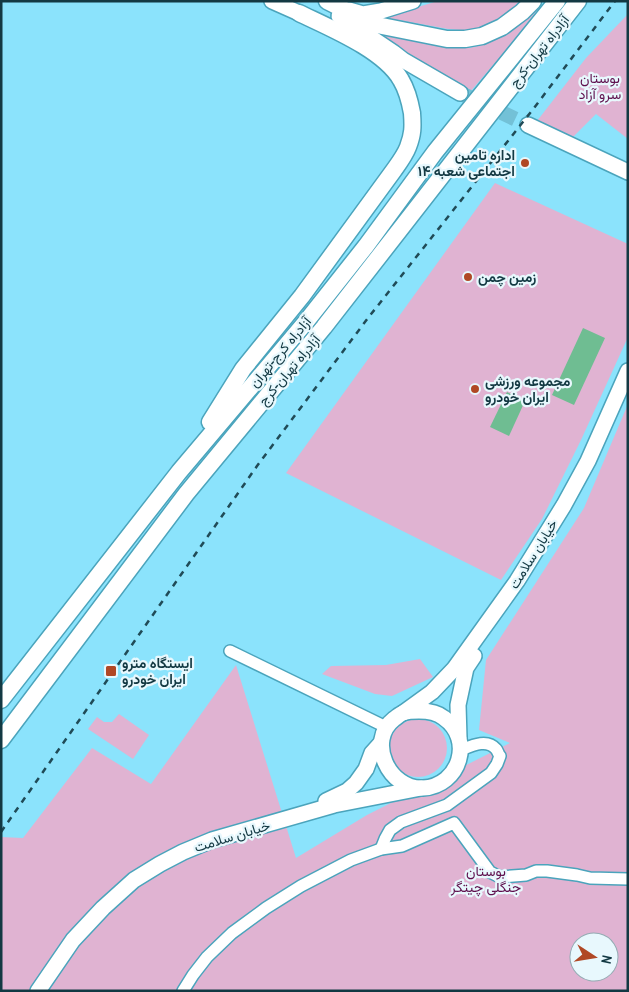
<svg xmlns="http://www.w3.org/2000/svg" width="629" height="992" font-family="'Archivo Narrow',Vazirmatn,sans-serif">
  <rect width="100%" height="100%" fill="#8be3fc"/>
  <!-- green -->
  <g fill="#e0b3d2" fill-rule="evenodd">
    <path d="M438 1H524L489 29 472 31 448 29 399 20H374Z"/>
    <path d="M542 4 506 50 470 92 414 62 372 29 452 48H469L482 45 495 39 518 24Z"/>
    <path d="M628 14V139L596 114 573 137 537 121 586 58Z"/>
    <path d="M495 183 628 244V337L581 440 542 519 501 580 286 473Z"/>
    <path d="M628 404V991H1V837L23 838 92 748 151 784 236 665 296 858 367 815 510 743 479 730 486 660 584 508ZM579 942H609V972H579Z"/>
    <path d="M420 659 433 677 392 696 375 694 322 674 331 666 386 665Z"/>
    <path d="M119 714 149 735 133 759 88 729 97 717 104 722H112Z"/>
    <circle cx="418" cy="748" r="29"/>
  </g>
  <!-- water -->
  <g fill="#6fbd92">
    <path d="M583 328 605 338 574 405 552 395Z"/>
    <path d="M507 392 525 401 509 436 490 427Z"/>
  </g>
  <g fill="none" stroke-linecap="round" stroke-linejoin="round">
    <!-- major-tunnel -->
    <path stroke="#73c1d7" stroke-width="15" stroke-dasharray="15 8" stroke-linecap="butt" d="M460 93 528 125"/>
    <!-- minor casing -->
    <g stroke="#4ba4bc" stroke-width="14">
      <g id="minor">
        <path d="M230 651 386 727"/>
        <path d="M381 849 385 839 390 830 401 822 447 805 491 773 497 764 500 756C498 754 498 751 496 749 487 738 471 746 461 750"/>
        <path d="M183 991 193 975 207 957 232 933 266 908 301 886 351 860 381 849 402 846 454 823 490 872 500 877 526 875 536 871H547L577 875 590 878 628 879"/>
      </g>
    </g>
    <!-- major casing -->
    <g stroke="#4ba4bc" stroke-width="18">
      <g id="major">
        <path d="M272 1 299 13"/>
        <path d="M349 10 363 14 381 11 413 1"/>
        <path d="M339 16 394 53 403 60 460 93"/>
        <path d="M528 125 628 172"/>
        <path d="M419 711C428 711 437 712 444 718 474 739 460 786 423 788 389 790 366 741 394 719 397 717 400 714 403 713 408 711 414 711 419 711Z"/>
        <path d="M403 713 432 692 454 669 517 581 564 505 588 461 628 371"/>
        <path d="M459 738 458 705 466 668 474 656"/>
        <path d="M326 801 347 791 356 783 366 769 372 753 381 743"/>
        <path d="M38 991 73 940 103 908 134 880 160 864 183 852 212 840 334 805 421 788"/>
      </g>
    </g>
    <!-- highway casing -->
    <g stroke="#4ba4bc" stroke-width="19">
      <g id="highway">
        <path d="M327 1 343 9 358 19 372 24 447 39H465L482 36 502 27 522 12 533 1"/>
        <path d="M210 422 243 369 302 296 394 170C399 163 405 155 408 147 413 134 413 127 412 113 410 102 407 90 401 80 384 50 330 28 299 13"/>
        <path d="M1 700 179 472 305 323 366 246 435 152 557 1"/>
        <path d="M1 740 186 494 324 327 578 1"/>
      </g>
    </g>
    <!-- minor -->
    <use href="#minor" stroke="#fff" stroke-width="11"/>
    <!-- major -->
    <use href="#major" stroke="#fff" stroke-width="15"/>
    <!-- highway -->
    <use href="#highway" stroke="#fff" stroke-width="16"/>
    <!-- rail -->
    <path stroke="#204b57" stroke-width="2.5" stroke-dasharray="6 6" stroke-linecap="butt" d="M1 832 257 466 368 318 534 108 615 1"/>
  </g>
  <!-- markers -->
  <g fill="#b04825" stroke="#e8f8fd" stroke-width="2">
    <circle cx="525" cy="163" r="5"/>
    <circle cx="468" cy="277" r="5"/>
    <circle cx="475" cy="389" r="5"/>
    <rect x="105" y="665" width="12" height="12" rx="2.5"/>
  </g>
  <g text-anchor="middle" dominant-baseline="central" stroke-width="4.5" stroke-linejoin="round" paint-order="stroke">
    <!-- street labels -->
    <g font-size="14" fill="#133943" stroke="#e8f8fd">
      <text transform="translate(539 51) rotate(-52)">آزادراه تهران-کرج</text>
      <text transform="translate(280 352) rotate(-50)">آزادراه کرج-تهران</text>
      <text transform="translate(289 370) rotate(-50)">آزادراه تهران-کرج</text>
      <text transform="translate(533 554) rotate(-58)">خیابان سلامت</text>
      <text transform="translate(232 836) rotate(-17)">خیابان سلامت</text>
    </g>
    <!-- park labels -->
    <g font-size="14" fill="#5e0f4d" stroke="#e8f8fd">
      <text x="600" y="78">بوستان<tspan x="600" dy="16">سرو آزاد</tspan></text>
      <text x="486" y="871">بوستان<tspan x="486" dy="16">جنگلی چیتگر</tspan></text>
    </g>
    <!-- poi labels -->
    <g font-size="14" font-weight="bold" fill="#133943" stroke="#e8f8fd" text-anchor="start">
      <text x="515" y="155" text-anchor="end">اداره تامین<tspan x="515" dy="16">اجتماعی شعبه ۱۴</tspan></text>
      <text x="478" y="277">زمین چمن</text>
      <text x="485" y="381">مجموعه ورزشی<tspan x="485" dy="16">ایران خودرو</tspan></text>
      <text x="122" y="663">ایستگاه مترو<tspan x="122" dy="16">ایران خودرو</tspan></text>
    </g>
  </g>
  <!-- border -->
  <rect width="629" height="992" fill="none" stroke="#133943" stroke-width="5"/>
  <!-- north arrow -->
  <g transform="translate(594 957) rotate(102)"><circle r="24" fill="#e8f8fd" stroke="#93acb3"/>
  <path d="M0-4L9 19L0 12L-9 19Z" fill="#b04825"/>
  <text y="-8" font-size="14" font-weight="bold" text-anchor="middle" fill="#133943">N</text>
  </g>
</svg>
